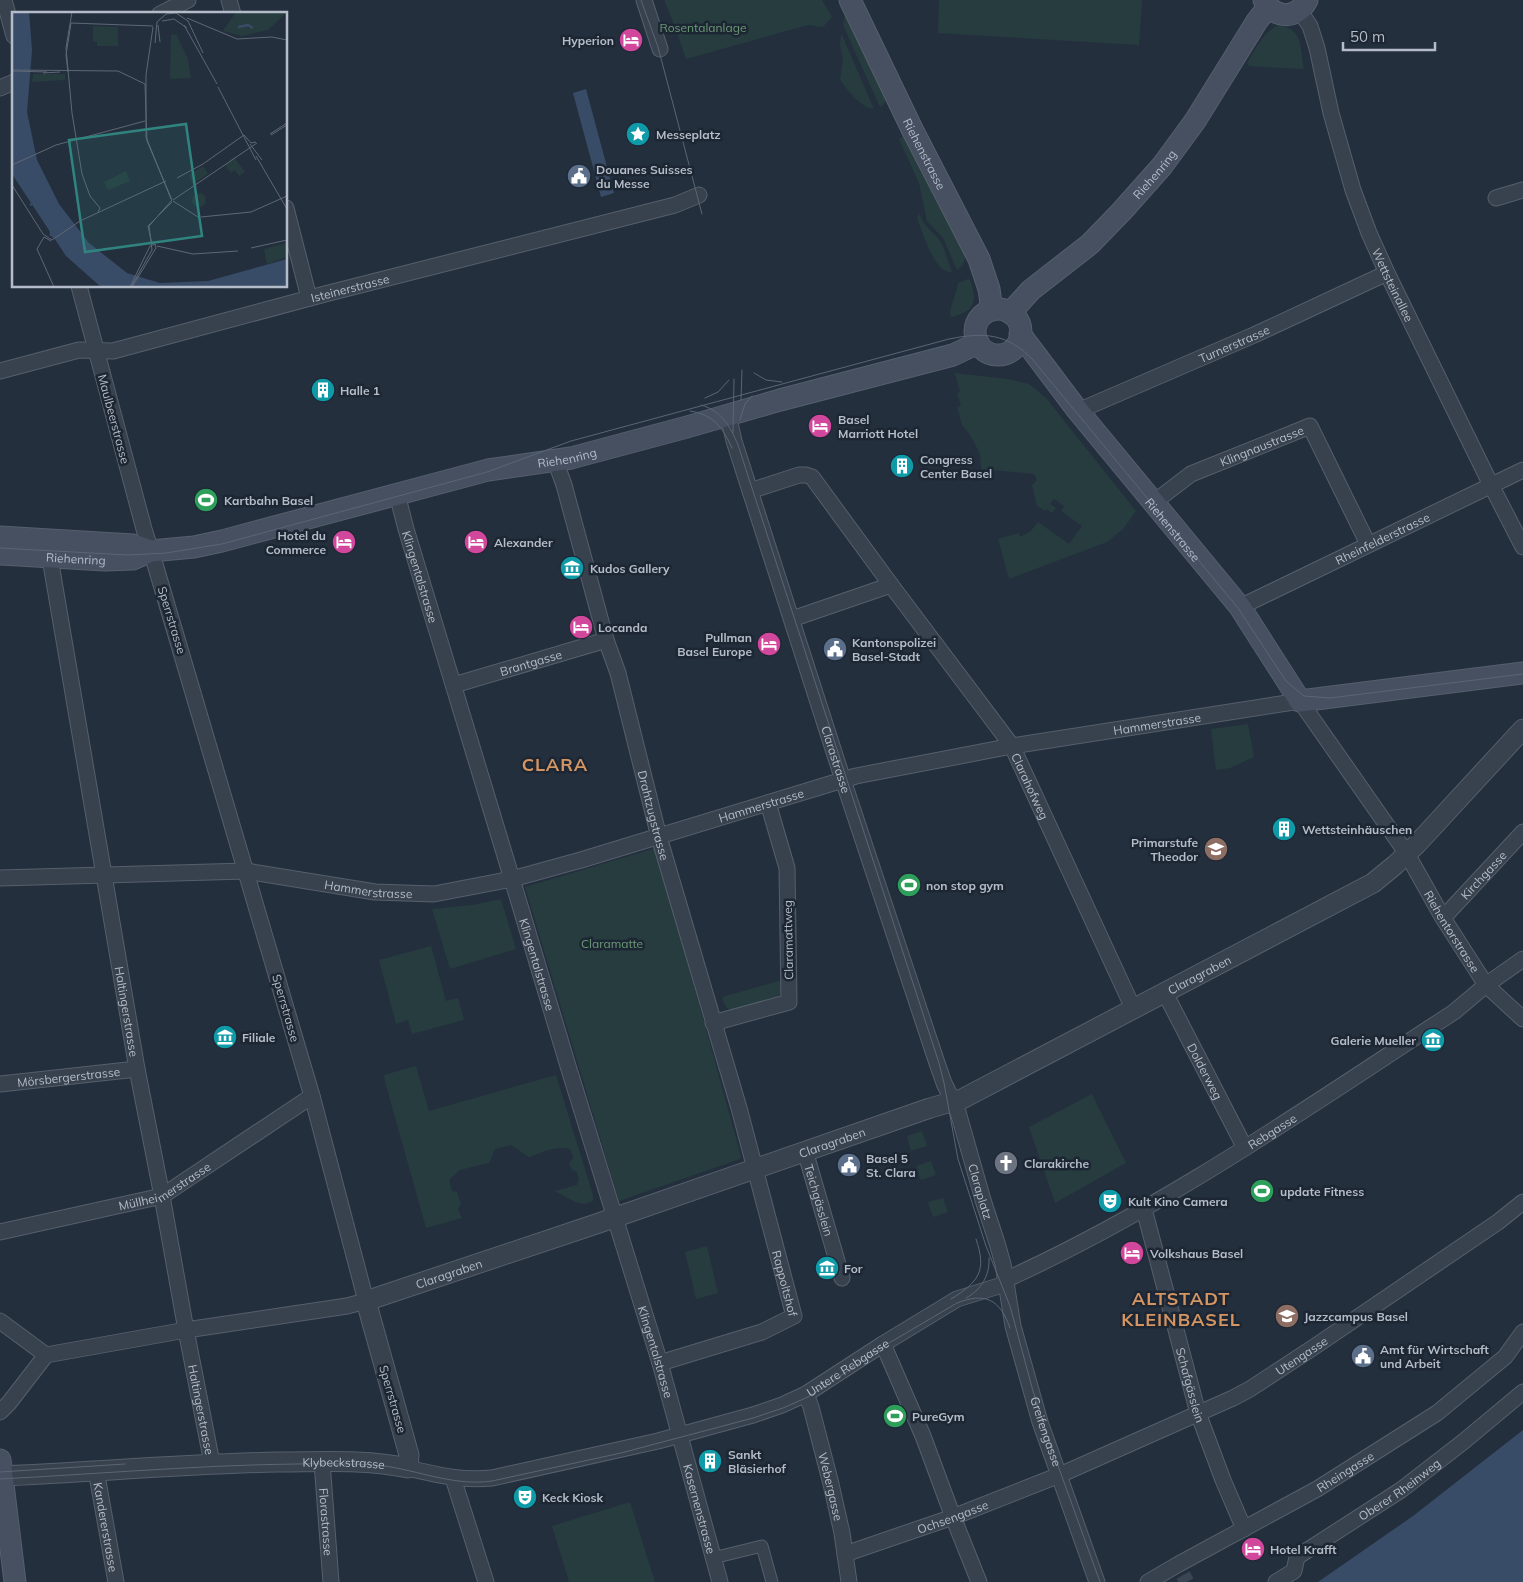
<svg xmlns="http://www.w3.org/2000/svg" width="1523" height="1582" font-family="Mulish,sans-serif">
  <rect width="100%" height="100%" fill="#242f3e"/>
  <!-- green -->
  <g fill="#263c3f">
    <path d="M664 0H822L832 17 823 27 808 25 686 59 674 24Z"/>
    <path d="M939 0H1142L1139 45 938 33Z"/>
    <path d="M845 14 886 98 885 103 880 107 843 25Z"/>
    <path d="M1279 25C1304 30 1300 48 1304 69L1249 66 1247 63C1256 49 1263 31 1279 25Z"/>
    <path d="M841 35H842L874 109C860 107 847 90 840 79L843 60 840 45Z"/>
    <path d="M904 136 965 252C966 259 963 266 957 270L943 238 927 221 919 183 899 139Z"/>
    <path d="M919 214 925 225 939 239 943 246 952 272C935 275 922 231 917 218Z"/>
    <path d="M968 279 970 280C978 301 975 311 952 317L950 316C949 308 957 292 958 283Z"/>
    <path d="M955 373 1008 379 1029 384 1046 398 1136 511 1123 529 1107 542 1009 579 998 539 1019 533 1020 537 1031 531 1038 522 1069 544 1082 526 1061 511 1064 506 1054 499 1050 504 1056 508 1052 513 1047 509 1045 511 1037 506 1032 485 1037 480 1034 474 981 469 980 455 976 446 970 435 962 425 957 407 961 406 957 393 960 392Z"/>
    <path d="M1248 724 1254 757 1230 768 1216 770 1211 729Z"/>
    <path d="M656 848 741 1156 740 1159 619 1201 525 887Z"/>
    <path d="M501 899 516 949 450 969 432 909 472 905Z"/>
    <path d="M431 946 446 1001 458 998 464 1020 412 1034 408 1020 396 1024 379 960Z"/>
    <path d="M782 980 781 993C775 1000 739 1014 730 1010 725 1007 723 1002 722 997Z"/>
    <path d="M416 1066 429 1111 556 1075 593 1195V1201L584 1204 575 1202 555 1191 577 1185 579 1179 577 1172 572 1170 569 1163 573 1158 571 1150C559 1144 541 1153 529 1157L511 1145 495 1149 489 1163 460 1170 449 1180 452 1191 457 1192 461 1204 458 1209 462 1218 426 1228 385 1082 384 1075Z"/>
    <path d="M1092 1094 1126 1163 1055 1203 1029 1127Z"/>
    <path d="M922 1131 927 1146 911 1151 907 1136Z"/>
    <path d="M931 1161 936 1175 921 1180 916 1166Z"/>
    <path d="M943 1198 948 1212 933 1217 928 1202Z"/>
    <path d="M707 1246 718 1293 696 1299 685 1252Z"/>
    <path d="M630 1502 655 1582H569L552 1526Z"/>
  </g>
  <!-- water -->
  <g fill="#394c67">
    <path d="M586 89 614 193 601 197 573 93Z"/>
    <path d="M1523 1430V1582H1318L1413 1516Z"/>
  </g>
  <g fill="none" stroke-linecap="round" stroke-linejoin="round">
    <!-- minor-tunnel -->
    <path stroke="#3a4453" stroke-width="15" stroke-dasharray="15 8" stroke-linecap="butt" d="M1183 1575 1187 1582"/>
    <!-- pedestrian casing -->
    <g stroke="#565f6c" stroke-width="13">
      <path id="pedestrian" d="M713 1558 762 1546 772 1582"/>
    </g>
    <!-- minor casing -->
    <g stroke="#565f6c" stroke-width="17">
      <g id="minor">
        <path d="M4 0 14 36"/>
        <path d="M229 0 233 14"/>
        <path d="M644 0 660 49"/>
        <path id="s1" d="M1299 10 1310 26 1317 48 1331 113 1353 190 1369 233 1387 273 1491 485 1523 547"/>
        <path d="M160 14 188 0"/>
        <path d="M0 88 14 82"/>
        <path d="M1496 198 1523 190"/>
        <path d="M286 208 309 298"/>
        <path id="s2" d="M0 371 79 350 113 351 325 294 675 205 699 195"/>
        <path id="s3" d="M1078 411 1254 335 1387 273"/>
        <path id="s4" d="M728 414 734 441 843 780 937 1063 944 1083 958 1112 983 1200 997 1243 1003 1264 1013 1326 1040 1422 1097 1582"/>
        <path id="s5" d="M555 460 564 485 606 640 618 673 659 837 739 1108 794 1316 762 1332 660 1363"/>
        <path id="s6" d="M750 491 799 475H806L812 477 891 585 1012 746 1133 1008"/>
        <path id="s7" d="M397 494 406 529 512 879 568 1066 660 1363 720 1582"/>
        <path id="s8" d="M1153 503 1191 474 1310 426 1368 544"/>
        <path id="s9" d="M50 558 137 1069 162 1196 186 1330 212 1463"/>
        <path id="s10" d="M1240 607 1523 470"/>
        <path d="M792 619 891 585"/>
        <path id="s11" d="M454 685 606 640"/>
        <path id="s12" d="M0 878 246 871 375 892 434 894 512 879 581 860 856 776 1012 746 1300 701 1407 854 1443 918 1486 985 1523 1019"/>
        <path id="s13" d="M1443 918 1523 832"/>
        <path id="s14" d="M1165 993 1245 1148"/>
        <path d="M713 1023 789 1002 787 868 768 803"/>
        <path id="s15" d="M0 1084 137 1069"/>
        <path id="s16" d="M805 1151 842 1278"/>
        <path id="s17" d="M1144 1209 1198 1413 1223 1480 1244 1529"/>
        <path id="s18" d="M0 1232 162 1196 312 1096"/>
        <path d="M0 1321 46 1355"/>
        <path d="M883 1344 923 1436 953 1517 979 1582"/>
        <path id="s19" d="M806 1394 811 1407 831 1484 842 1533 849 1582"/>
        <path d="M0 1412 9 1403 46 1355 186 1330 347 1306 366 1301 312 1096 152 554 144 529 79 286"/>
        <path id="s20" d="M322 1462 331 1582"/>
        <path id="s21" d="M408 1468C438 1475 461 1481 492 1478L658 1441 753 1415 782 1405 806 1394 883 1344 957 1299 1002 1285 1005 1280C1164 1208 1308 1107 1454 1012L1486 985 1523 959"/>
        <path id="s22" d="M96 1470 116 1582"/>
        <path d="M453 1478 486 1582"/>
        <path id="s23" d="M845 1554 953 1517 1062 1474 1233 1398 1250 1389 1314 1347 1498 1222 1523 1202"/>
        <path id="s24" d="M1148 1582 1177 1565 1317 1489 1437 1413 1505 1357 1523 1332"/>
        <path id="s25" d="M1276 1582 1294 1571 1297 1557 1401 1490 1463 1442 1523 1392"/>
      </g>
    </g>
    <!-- tertiary casing -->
    <g stroke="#565f6c" stroke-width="21">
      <g id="tertiary">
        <path id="s26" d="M0 1476C93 1472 185 1464 278 1462 322 1462 365 1459 408 1468L409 1455 366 1301 599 1223 930 1108 962 1099 1373 883 1395 865 1417 844 1523 729"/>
      </g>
    </g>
    <!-- secondary casing -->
    <g stroke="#565f6c" stroke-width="23">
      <g id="secondary">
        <path id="s27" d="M850 0 912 129 979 259 989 289 992 310"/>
        <path d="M1264 0C1274 19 1297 20 1307 0"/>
        <circle cx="998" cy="332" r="23"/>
        <path id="s28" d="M1010 313 1031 290 1090 244 1122 211 1162 166 1195 121 1257 21 1268 7"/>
        <path d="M1020 334 1078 411 1240 607 1300 701 1523 673"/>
        <path d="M0 537 133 545 151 551"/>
        <path id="s29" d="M0 554 105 560 133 559 151 551 194 547 222 541 488 470 571 458 687 427 780 400 953 355 978 343"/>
        <path d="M0 1460 15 1582"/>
      </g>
    </g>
    <!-- pedestrian -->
    <use href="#pedestrian" stroke="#38414e" stroke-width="11"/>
    <!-- minor -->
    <use href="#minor" stroke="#38414e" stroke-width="15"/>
    <!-- tertiary -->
    <use href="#tertiary" stroke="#38414e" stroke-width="19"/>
    <!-- secondary -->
    <use href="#secondary" stroke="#465061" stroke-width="21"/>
    <!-- tram -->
    <g stroke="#5a6575" stroke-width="1">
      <path d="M641 0 658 47 702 214"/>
      <path d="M754 373 766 380 782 382"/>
      <path d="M705 398 718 392 729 380"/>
      <path d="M741 400 742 370"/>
      <path id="s30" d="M701 405C722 411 730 426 738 445L939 1063 944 1083 958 1159 986 1246 1010 1306 1033 1391 1047 1435 1100 1582"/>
      <path d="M690 411C713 414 723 428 732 448"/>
      <path d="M740 420 745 404 752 396"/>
      <path d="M733 433 734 379"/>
      <path id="s31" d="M0 548 128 555 166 553 222 544 487 472 571 441 949 339C984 332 1007 333 1033 360L1238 608 1286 681 1304 696 1330 698 1523 674"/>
      <path d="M966 1298C981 1290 990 1276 989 1258"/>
      <path d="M951 1299C979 1282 987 1271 976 1239"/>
      <path d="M0 1472 125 1464"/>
      <path d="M0 1479C116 1473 233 1462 350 1464 363 1464 377 1465 391 1467 425 1473 457 1486 492 1481L621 1453 753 1418 783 1408 808 1397 836 1379 884 1346 957 1303C985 1292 1000 1299 1010 1328"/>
    </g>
  </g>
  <!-- icons -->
  <defs>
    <g id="hotel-disc" transform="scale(1.25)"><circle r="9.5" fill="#d1479c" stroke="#1d2633"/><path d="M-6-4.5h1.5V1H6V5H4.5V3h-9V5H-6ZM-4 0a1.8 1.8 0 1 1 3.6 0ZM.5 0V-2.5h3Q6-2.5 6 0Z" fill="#fff"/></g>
    <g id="sight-disc" transform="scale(1.25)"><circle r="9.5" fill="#0f9aa8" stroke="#1d2633"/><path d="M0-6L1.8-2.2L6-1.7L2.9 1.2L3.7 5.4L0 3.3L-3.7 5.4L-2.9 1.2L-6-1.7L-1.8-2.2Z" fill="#fff"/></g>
    <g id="civic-disc" transform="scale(1.25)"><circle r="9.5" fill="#5c6f8a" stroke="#1d2633"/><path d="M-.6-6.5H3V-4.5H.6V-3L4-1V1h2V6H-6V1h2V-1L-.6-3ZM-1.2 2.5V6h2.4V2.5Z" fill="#fff"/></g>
    <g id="building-disc" transform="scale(1.25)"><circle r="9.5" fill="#0f9aa8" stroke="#1d2633"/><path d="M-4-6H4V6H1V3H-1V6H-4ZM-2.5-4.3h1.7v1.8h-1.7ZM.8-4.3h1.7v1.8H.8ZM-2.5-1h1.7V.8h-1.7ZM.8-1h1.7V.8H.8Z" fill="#fff"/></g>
    <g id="stadium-disc" transform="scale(1.25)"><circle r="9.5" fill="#2e9e5b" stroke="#1d2633"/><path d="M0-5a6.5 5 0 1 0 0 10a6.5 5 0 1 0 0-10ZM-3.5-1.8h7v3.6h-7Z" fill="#fff"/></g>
    <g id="museum-disc" transform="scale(1.25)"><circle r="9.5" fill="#0f9aa8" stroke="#1d2633"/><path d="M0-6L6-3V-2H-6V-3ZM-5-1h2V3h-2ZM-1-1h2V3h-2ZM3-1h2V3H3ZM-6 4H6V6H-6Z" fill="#fff"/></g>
    <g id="school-disc" transform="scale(1.25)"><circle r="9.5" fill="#8d6e63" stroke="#1d2633"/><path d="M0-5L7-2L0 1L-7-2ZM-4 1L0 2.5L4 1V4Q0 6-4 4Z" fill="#fff"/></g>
    <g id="church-disc" transform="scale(1.25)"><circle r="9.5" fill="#6b7280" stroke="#1d2633"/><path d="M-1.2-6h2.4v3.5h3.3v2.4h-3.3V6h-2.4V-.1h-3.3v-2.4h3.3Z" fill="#fff"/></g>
    <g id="theatre-disc" transform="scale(1.25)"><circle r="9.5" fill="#0f9aa8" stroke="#1d2633"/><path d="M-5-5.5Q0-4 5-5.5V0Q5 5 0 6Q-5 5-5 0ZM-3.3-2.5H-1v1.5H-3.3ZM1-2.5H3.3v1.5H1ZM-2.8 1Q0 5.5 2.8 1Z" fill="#fff"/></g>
    <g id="university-disc" transform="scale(1.25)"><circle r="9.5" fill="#8d6e63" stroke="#1d2633"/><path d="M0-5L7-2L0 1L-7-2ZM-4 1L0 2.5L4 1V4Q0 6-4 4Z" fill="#fff"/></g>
  </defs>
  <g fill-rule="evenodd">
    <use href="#hotel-disc" x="631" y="40"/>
    <use href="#sight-disc" x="638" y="134"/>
    <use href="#civic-disc" x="579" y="176"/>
    <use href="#building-disc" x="323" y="390"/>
    <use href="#hotel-disc" x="820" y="426"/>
    <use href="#building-disc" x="902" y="466"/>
    <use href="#stadium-disc" x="206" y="500"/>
    <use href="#hotel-disc" x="344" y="542"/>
    <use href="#hotel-disc" x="476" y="542"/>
    <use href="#museum-disc" x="572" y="568"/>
    <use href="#hotel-disc" x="581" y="627"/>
    <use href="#hotel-disc" x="769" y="644"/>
    <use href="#civic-disc" x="835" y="649"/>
    <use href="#building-disc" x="1284" y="829"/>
    <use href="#school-disc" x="1216" y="849"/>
    <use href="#stadium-disc" x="909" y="885"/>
    <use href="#museum-disc" x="225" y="1037"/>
    <use href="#museum-disc" x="1433" y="1040"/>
    <use href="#church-disc" x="1006" y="1163"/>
    <use href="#civic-disc" x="849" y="1165"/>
    <use href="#stadium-disc" x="1262" y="1191"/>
    <use href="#theatre-disc" x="1110" y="1201"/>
    <use href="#hotel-disc" x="1132" y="1253"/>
    <use href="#museum-disc" x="827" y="1268"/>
    <use href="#university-disc" x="1287" y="1316"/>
    <use href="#civic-disc" x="1363" y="1356"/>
    <use href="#stadium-disc" x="895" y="1416"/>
    <use href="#building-disc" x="710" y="1461"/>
    <use href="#theatre-disc" x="525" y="1497"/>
    <use href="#hotel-disc" x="1253" y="1549"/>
  </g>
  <g text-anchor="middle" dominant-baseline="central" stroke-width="5" stroke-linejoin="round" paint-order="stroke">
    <!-- park labels -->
    <g font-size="12" fill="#6b9a76" stroke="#1d2633">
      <text x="703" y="27">Rosentalanlage</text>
      <text x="612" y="943">Claramatte</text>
    </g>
    <!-- poi labels -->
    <g font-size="12" font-weight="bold" fill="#b4bcc9" stroke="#1d2633" text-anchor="start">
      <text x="614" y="40" text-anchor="end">Hyperion</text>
      <text x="656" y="134">Messeplatz</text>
      <text x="596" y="169">Douanes Suisses<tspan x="596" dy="14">du Messe</tspan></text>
      <text x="340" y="390">Halle 1</text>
      <text x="838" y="419">Basel<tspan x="838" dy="14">Marriott Hotel</tspan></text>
      <text x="920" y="459">Congress<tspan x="920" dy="14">Center Basel</tspan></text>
      <text x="224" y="500">Kartbahn Basel</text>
      <text x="326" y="535" text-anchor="end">Hotel du<tspan x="326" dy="14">Commerce</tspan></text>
      <text x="494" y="542">Alexander</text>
      <text x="590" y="568">Kudos Gallery</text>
      <text x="598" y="627">Locanda</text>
      <text x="752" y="637" text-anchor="end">Pullman<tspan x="752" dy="14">Basel Europe</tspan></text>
      <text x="852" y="642">Kantonspolizei<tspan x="852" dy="14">Basel-Stadt</tspan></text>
      <text x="1302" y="829">Wettsteinhäuschen</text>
      <text x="1198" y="842" text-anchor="end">Primarstufe<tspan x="1198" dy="14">Theodor</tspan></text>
      <text x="926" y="885">non stop gym</text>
      <text x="242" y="1037">Filiale</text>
      <text x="1416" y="1040" text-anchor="end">Galerie Mueller</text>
      <text x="866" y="1158">Basel 5<tspan x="866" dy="14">St. Clara</tspan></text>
      <text x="1024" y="1163">Clarakirche</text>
      <text x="1280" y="1191">update Fitness</text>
      <text x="1128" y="1201">Kult Kino Camera</text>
      <text x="1150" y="1253">Volkshaus Basel</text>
      <text x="844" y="1268">For</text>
      <text x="1304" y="1316">Jazzcampus Basel</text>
      <text x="1380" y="1349">Amt für Wirtschaft<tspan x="1380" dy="14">und Arbeit</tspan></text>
      <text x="912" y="1416">PureGym</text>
      <text x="728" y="1454">Sankt<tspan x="728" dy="14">Bläsierhof</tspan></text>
      <text x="542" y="1497">Keck Kiosk</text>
      <text x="1270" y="1549">Hotel Krafft</text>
    </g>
    <!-- street labels -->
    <g font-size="12" fill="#b4bcc9" stroke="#1d2633">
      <text stroke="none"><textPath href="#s27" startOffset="171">Riehenstrasse</textPath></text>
      <text stroke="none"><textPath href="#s28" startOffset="201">Riehenring</textPath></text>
      <text stroke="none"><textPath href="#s1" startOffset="292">Wettsteinallee</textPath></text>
      <text stroke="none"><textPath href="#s2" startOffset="361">Isteinerstrasse</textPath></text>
      <text stroke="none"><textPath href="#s3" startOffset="170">Turnerstrasse</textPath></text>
      <text transform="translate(114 419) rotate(75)">Maulbeerstrasse</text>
      <text stroke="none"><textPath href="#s8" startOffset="124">Klingnaustrasse</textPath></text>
      <text stroke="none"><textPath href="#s29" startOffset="580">Riehenring</textPath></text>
      <text stroke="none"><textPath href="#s31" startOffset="1290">Riehenstrasse</textPath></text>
      <text stroke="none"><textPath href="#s10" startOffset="158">Rheinfelderstrasse</textPath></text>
      <text stroke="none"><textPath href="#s29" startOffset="76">Riehenring</textPath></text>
      <text stroke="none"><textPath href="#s7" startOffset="86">Klingentalstrasse</textPath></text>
      <text transform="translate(172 620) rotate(73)">Sperrstrasse</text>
      <text stroke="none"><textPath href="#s11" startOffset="80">Brantgasse</textPath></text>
      <text stroke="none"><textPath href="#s12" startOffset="1180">Hammerstrasse</textPath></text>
      <text stroke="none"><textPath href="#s4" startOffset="362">Clarastrasse</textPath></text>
      <text stroke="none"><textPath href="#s6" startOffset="444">Clarahofweg</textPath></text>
      <text stroke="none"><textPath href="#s12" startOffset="775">Hammerstrasse</textPath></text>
      <text stroke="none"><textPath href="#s5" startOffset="369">Drahtzugstrasse</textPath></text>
      <text stroke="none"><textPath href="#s13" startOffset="59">Kirchgasse</textPath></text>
      <text stroke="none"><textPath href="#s12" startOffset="370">Hammerstrasse</textPath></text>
      <text stroke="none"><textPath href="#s12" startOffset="1601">Riehentorstrasse</textPath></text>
      <text transform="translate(788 940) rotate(-91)">Claramattweg</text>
      <text stroke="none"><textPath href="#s7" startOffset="491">Klingentalstrasse</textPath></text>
      <text stroke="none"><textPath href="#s26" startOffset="1479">Claragraben</textPath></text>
      <text transform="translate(286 1008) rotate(74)">Sperrstrasse</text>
      <text stroke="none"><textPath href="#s9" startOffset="460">Haltingerstrasse</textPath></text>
      <text stroke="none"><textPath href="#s14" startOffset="88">Dolderweg</textPath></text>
      <text stroke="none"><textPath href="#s15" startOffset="69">Mörsbergerstrasse</textPath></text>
      <text stroke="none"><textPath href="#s21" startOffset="948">Rebgasse</textPath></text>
      <text stroke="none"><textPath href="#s26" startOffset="1074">Claragraben</textPath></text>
      <text stroke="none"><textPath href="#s18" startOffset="172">Müllheimerstrasse</textPath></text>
      <text stroke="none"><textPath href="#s4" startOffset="818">Claraplatz</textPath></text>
      <text stroke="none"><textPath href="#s16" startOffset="51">Teichgässlein</textPath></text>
      <text stroke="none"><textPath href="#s26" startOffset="669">Claragraben</textPath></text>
      <text stroke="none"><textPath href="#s5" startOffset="855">Rappoltshof</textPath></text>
      <text stroke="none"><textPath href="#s7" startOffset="896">Klingentalstrasse</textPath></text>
      <text stroke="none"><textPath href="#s23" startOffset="499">Utengasse</textPath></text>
      <text stroke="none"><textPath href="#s21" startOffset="460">Untere Rebgasse</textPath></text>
      <text stroke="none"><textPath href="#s17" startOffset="182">Schafgässlein</textPath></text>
      <text transform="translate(393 1399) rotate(74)">Sperrstrasse</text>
      <text stroke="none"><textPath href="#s9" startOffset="865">Haltingerstrasse</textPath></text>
      <text stroke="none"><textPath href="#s30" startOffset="1091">Greifengasse</textPath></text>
      <text stroke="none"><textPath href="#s26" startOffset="344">Klybeckstrasse</textPath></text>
      <text stroke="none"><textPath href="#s24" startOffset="226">Rheingasse</textPath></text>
      <text stroke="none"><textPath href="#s19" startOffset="96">Webergasse</textPath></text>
      <text stroke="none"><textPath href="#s25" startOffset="158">Oberer Rheinweg</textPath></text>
      <text stroke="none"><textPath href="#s7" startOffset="1059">Kasernenstrasse</textPath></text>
      <text stroke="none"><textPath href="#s23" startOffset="114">Ochsengasse</textPath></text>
      <text stroke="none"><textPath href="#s20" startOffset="60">Florastrasse</textPath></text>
      <text stroke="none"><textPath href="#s22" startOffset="58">Kandererstrasse</textPath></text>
    </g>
    <!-- district labels -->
    <g font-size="18" font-weight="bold" letter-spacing="1" fill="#d59563" stroke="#1d2633">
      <text x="555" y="764">CLARA</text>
      <text x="1181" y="1298">ALTSTADT<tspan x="1181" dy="21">KLEINBASEL</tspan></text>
    </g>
  </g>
  <!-- overview -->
  <g transform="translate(12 12)">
    <rect width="275" height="275" fill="#242f3e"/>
    <path d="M224 0H275L256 18 230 24 211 19ZM81 14 106 15V34H85V30L81 29ZM164 22 176 47 179 66 158 67 159 23ZM21 62H53V68L20 70ZM222 145 233 160 227 164 223 158 219 161 213 153ZM191 154 196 162 180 172 177 163ZM114 159 118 169 96 178 92 170ZM180 188a7 7 0 1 1 14 0a7 7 0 1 1-14 0ZM275 231V245L255 252 252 237Z" fill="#263c3f"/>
    <path d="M0 0H17L20 38 15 100 25 148 47 192 77 231 115 261 148 271 196 269 275 247V275H89L54 244 0 162Z" fill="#394c67"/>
    <path fill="none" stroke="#394c67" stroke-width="2.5" d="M226 15 236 13 241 16M2 57 3 0M2 61 1 102 8 146M11 152 39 207V224M18 193 39 182M40 224 54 229 97 265 117 274M65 239 97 266 114 275M86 268 100 251M212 275 224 264 253 266 275 261M215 275 275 264"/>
    <path fill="none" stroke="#5e6776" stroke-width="1" d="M60 0 54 36 60 101 70 162 78 184 88 196 86 200M175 6 225 27 260 25 275 28M150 9 162 7 175 16M146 13 148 30M172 13 205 72M141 15 134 63V125L159 187M143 31 145 10 154 2 164 1 176 9 191 41M0 58 106 59 133 72 135 129 160 188 137 214 140 238 119 275M0 59 35 60M56 60 54 43 59 11 141 14M31 61 48 60M206 75 244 148M258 122 275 111M259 123 275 113M238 132 250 148M244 144 275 197M0 153 44 133 133 109M165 166 191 152 232 123 239 131 244 130M0 173 31 222 40 228 68 209 154 169M161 188 245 131M161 189 186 205M189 205 239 200 275 184M39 229 32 225 25 237 42 275M140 232 136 214 160 190M145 234 181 242 226 239M239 236 275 228M118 275 138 234 143 232 144 236 120 275"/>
    <path fill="#308480" fill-opacity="0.15" stroke="#308480" stroke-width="2.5" d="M174 112 190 224 73 240 57 128Z"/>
    <rect width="275" height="275" fill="none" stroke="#b4bcc9" stroke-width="2.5"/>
  </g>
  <!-- scale -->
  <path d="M1343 42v8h92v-8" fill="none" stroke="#b4bcc9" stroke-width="2.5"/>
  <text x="1350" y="42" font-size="15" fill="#b4bcc9" stroke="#1d2633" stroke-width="4" paint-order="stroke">50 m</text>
</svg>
